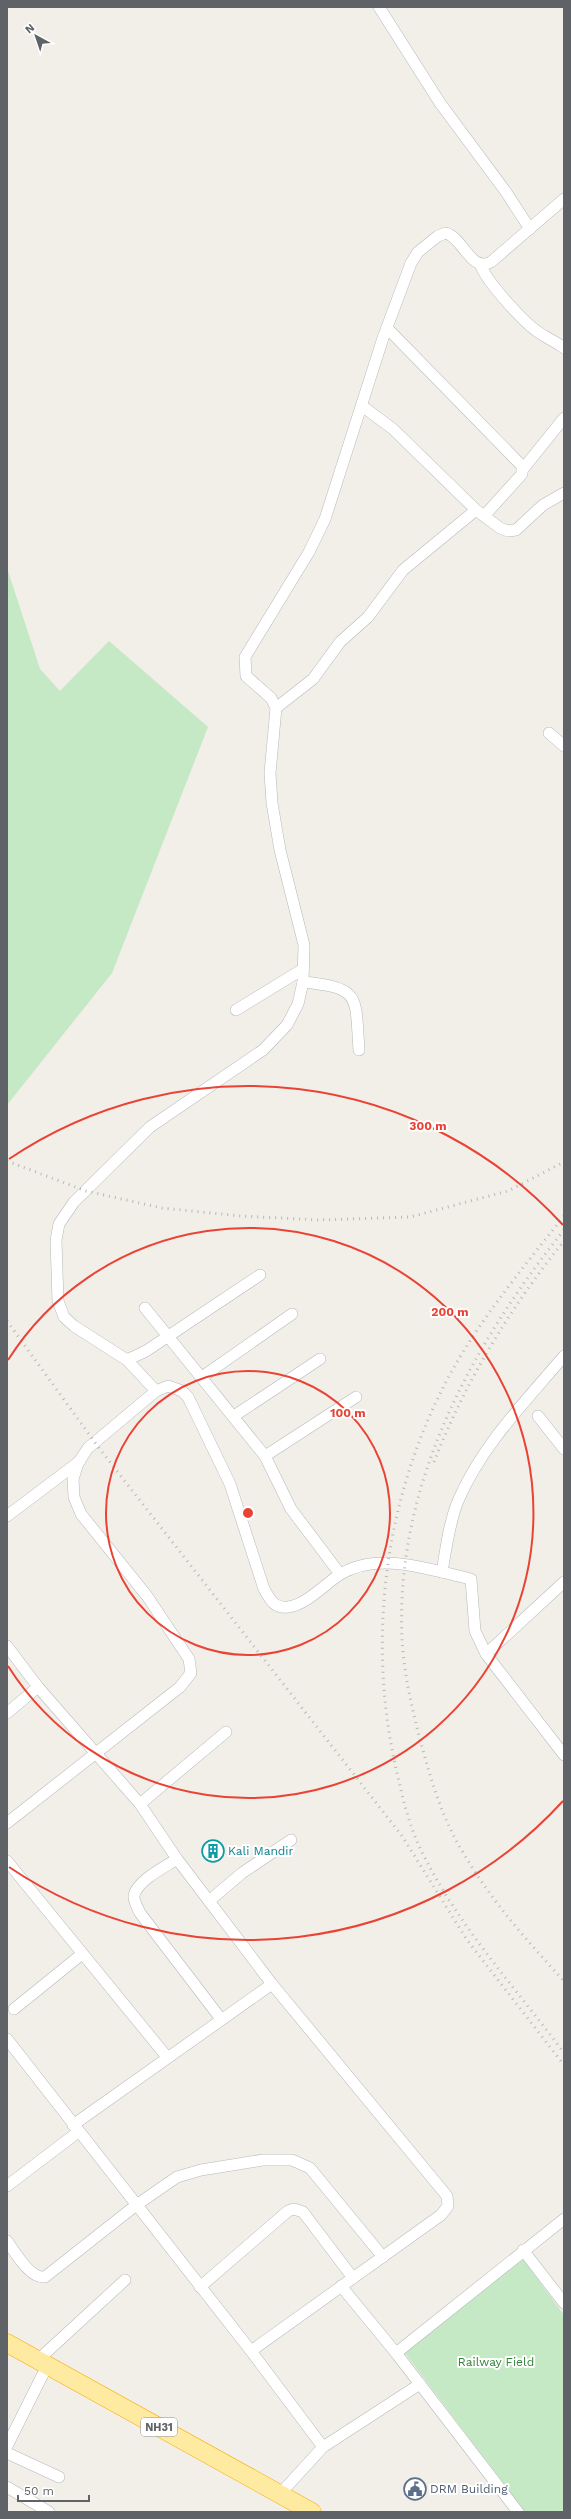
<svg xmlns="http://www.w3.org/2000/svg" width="571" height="2519" font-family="'Work Sans',sans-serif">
  <rect width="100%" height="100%" fill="#f1efe8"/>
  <!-- green -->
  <g fill="#c5e8c5">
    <path d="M7 568 40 669 60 691 109 641 208 727 112 973 7 1105Z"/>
    <path d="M523 2259 564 2315V2512H525L401 2348Z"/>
  </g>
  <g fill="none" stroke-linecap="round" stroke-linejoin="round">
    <!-- minor casing -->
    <g stroke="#b5b8bc" stroke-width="12">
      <g id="minor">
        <path d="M379 7 440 103 506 192 530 229"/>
        <path d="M481 266C487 282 527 327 543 335 550 340 557 342 564 348"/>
        <path d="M387 328 522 466V474L484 516"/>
        <path d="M362 406 393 429 476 510 500 528 508 531 516 530 543 505 564 493"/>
        <path d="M523 469 564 418"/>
        <path d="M276 708 313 679 340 642 368 617 403 570 476 510"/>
        <path d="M549 733 564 746"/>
        <path d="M303 982C362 988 355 996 359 1050"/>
        <path d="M236 1010 303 969"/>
        <path d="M145 1308 265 1456 291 1509 340 1574"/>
        <path d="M127 1360 146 1351 260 1275"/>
        <path d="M202 1377 292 1314"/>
        <path d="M156 1391 168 1386 182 1391 188 1397 230 1484 264 1589C270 1599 274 1609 288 1607 306 1605 324 1585 339 1575 378 1550 430 1570 471 1579L475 1631 486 1654 564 1755"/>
        <path d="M234 1416 320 1359"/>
        <path d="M538 1416 564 1449"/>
        <path d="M265 1456 356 1397"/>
        <path d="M7 1516 80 1461"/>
        <path d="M442 1572C446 1549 449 1523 458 1501 482 1445 525 1402 564 1356"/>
        <path d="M7 1646 38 1687"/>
        <path d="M486 1654 564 1582"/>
        <path d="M7 1713 38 1687 140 1804 177 1859 272 1984 447 2196 448 2206 441 2215 251 2351 323 2447 280 2494"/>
        <path d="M140 1804 226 1732"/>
        <path d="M7 1823 180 1687 191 1673 189 1659 147 1596 81 1514 74 1497 73 1479 78 1463 88 1448 156 1391 127 1360 74 1326 64 1317 58 1301 56 1240 59 1224 74 1202 150 1127 263 1050 287 1025 298 1004 303 982 304 945 280 850 272 803 270 773 276 708 271 698 246 676 245 657 309 552 325 519 383 338 411 263 418 252 438 236 446 233C463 238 471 273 491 262L564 199"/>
        <path d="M177 1859C165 1867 138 1880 134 1895 133 1901 138 1908 140 1913L221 2019"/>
        <path d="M7 1861 167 2057"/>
        <path d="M209 1901 242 1873 291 1840"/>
        <path d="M14 2009 82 1954"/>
        <path d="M7 2039 251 2351"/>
        <path d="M73 2125 272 1984"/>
        <path d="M7 2186 78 2132"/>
        <path d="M7 2241C15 2252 30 2279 45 2277L135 2206 177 2177 201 2170 263 2160H292L310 2168 383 2257"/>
        <path d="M523 2250 564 2303"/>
        <path d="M341 2286 396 2353 518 2512"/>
        <path d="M200 2287 288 2211 294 2209 303 2212 353 2278"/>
        <path d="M396 2353 564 2219"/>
        <path d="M38 2360 125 2280"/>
        <path d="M7 2446 43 2374"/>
        <path d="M323 2447 420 2384"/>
        <path d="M7 2453 59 2477"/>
        <path d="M7 2487 49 2512"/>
      </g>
    </g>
    <!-- trunk casing -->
    <g stroke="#f9ab00" stroke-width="19">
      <path id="trunk" d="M7 2343 312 2512"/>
    </g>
    <!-- minor -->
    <use href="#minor" stroke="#fff" stroke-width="11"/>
    <!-- trunk -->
    <use href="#trunk" stroke="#feeaa1" stroke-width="18"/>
    <!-- rail -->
    <g stroke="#b6b7b8" stroke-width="3" stroke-dasharray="1 5" stroke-linecap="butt">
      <path d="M7 1161 86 1191 162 1208 241 1216 319 1220 410 1217 508 1191 564 1162"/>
      <path d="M564 1216C529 1260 492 1305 463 1352 387 1476 364 1632 397 1773 403 1800 410 1829 423 1854 459 1927 516 1988 564 2053"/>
      <path d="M564 1230C471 1346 395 1485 402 1639 404 1674 412 1709 421 1743 431 1780 441 1815 461 1849 489 1898 526 1940 564 1981"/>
      <path d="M7 1321 99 1448 402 1836 467 1940 564 2065"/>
      <path d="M434 1462C465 1382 510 1308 564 1241"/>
    </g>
  </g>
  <!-- distance rings -->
  <g fill="none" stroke="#ea4335" stroke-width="2">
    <circle cx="248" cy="1513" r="142"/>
    <path d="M8 1360A285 285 0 1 1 8 1666"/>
    <path d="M563 1801A427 427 0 0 1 9 1867M9 1159A427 427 0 0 1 563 1225"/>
  </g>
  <!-- icons -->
  <defs>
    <g id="building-ring" transform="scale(1.15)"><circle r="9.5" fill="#fff" stroke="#0f9aa8" stroke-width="1.5"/><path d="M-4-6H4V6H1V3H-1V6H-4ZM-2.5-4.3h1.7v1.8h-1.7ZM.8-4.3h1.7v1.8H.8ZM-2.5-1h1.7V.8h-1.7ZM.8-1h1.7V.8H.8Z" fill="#0f9aa8"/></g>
    <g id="civic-ring" transform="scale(1.15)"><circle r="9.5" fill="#fff" stroke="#5c6f8a" stroke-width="1.5"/><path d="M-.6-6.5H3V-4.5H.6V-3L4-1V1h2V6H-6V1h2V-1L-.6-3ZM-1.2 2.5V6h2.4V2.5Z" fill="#5c6f8a"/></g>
  </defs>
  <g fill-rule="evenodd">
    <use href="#building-ring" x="213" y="1851"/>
    <use href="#civic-ring" x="415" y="2489"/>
  </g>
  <g text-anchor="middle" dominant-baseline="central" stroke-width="4" stroke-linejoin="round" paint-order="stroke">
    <!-- shield labels -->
    <rect fill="#fff" stroke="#8f9295" stroke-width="1" x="141" y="2418" width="36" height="18" rx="3"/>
    <g font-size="11" font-weight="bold" fill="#5f6368">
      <text x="159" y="2427">NH31</text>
    </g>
    <!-- culture labels -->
    <g font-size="12" fill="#0d838f" stroke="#fff" text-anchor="start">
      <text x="228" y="1851">Kali Mandir</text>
    </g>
    <!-- park labels -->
    <g font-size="12" fill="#348238" stroke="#fff">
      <text x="496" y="2362">Railway Field</text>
    </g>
    <!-- service labels -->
    <g font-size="12" fill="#4e5e75" stroke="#fff" text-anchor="start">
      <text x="430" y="2489">DRM Building</text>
    </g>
  </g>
  <circle cx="248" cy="1513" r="6" fill="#ea4335" stroke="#fff" stroke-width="2"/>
  <g font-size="12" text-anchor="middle" font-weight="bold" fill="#ea4335" stroke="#fff" stroke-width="4" stroke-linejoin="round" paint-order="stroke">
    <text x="428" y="1130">300 m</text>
    <text x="450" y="1316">200 m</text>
    <text x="348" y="1417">100 m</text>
  </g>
  <!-- border -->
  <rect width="571" height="2519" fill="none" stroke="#5f6368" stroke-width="16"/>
  <!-- north arrow -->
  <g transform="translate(36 36) rotate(320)" stroke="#ffffff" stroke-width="3" paint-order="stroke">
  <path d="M0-3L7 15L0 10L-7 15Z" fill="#5f6368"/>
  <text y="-6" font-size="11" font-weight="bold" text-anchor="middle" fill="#5f6368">N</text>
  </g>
  <!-- scale -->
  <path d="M18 2495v6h71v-6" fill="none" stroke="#5f6368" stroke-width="2"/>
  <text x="24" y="2495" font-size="12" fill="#5f6368" stroke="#ffffff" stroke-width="3" paint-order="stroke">50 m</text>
</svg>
